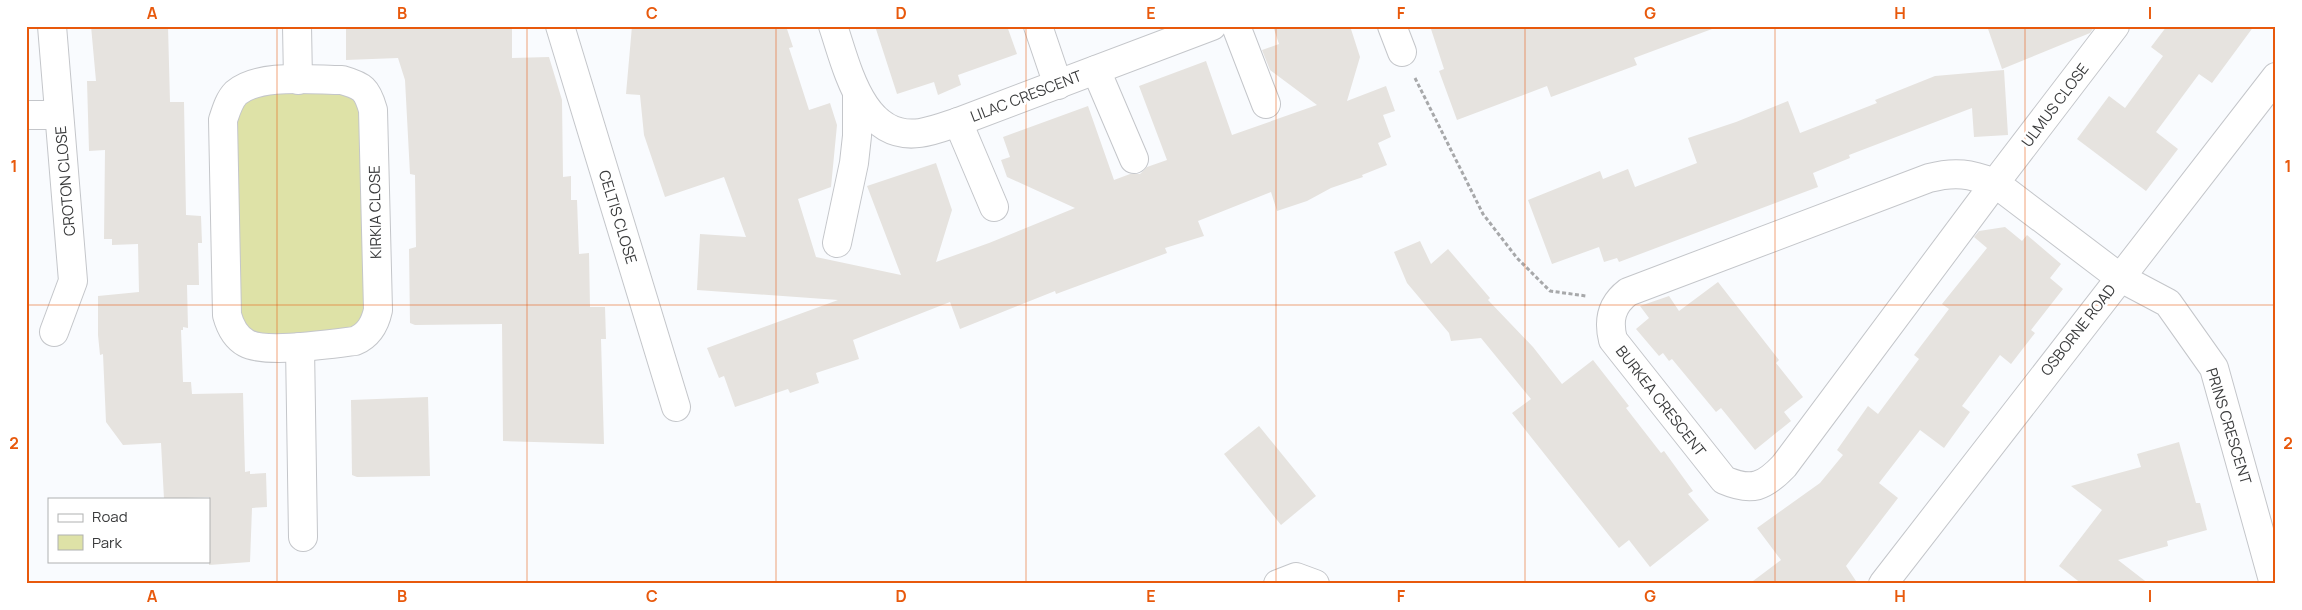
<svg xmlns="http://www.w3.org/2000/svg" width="2302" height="610" font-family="Manrope,sans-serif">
  <rect width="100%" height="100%" fill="#f9fbfe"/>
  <!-- green -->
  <path fill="#dee2a7" d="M345 91 354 100 360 112 365 314 350 333 257 335 244 327 237 316 233 116 252 94Z"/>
  <!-- building -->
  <g fill="#e6e3df">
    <path d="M91 26H168L170 102H184L186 215 201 216 202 243H198L199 285H187L188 328 183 327V330H181L183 382H191L192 394 243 393 245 472 250 471V474L266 473 267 507 252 508 250 562 209 565V497L164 499 161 443 123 445 106 422 103 354 100 355 98 335V296L139 292 138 244 112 245V239H104L105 150 89 151 87 81H96Z"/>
    <path d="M346 26H512V58L549 57 562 100 563 177 571 176V200H577L579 254 589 253 590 307H605L606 339H601L604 444 503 441 502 324 415 325 410 323 409 249 416 247 415 175 410 174 405 80 398 58 346 60Z"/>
    <path d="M632 26H786L793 47 789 48 809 110 830 103 837 125 831 187 798 199 816 257 901 275 867 186 936 163 952 210 936 262 989 243 1075 208 1007 177 1001 160 1010 157 1003 137 1088 106 1114 180 1130 174H1140L1147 167 1167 160 1139 86 1206 61 1232 135 1317 105 1270 70 1262 50 1279 44 1273 26H1350L1360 57 1347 101 1386 86 1395 111 1383 115 1391 137 1378 143 1387 165 1362 175 1363 177 1331 188 1307 201 1277 211 1271 192 1198 221 1204 236 1165 248 1167 253 1056 294 1055 291 960 329 950 302 853 340 859 359 816 373 819 383 790 393 788 389 735 407 724 376 719 378 707 348 838 300 697 290 700 234 746 237 724 177 665 197 644 135 640 95 626 94Z"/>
    <path d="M875 26H1007L1017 54 958 75 961 85 938 95 934 82 897 94Z"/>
    <path d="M1430 26H1712V29L1634 58 1637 65 1551 97 1547 86 1457 120 1439 71 1444 69Z"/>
    <path d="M1987 26H2095L2090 33 2002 69Z"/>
    <path d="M2167 26H2254L2212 83 2199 74 2156 132 2178 149 2146 191 2077 139 2109 96 2125 108 2163 56 2151 47Z"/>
    <path d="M2004 70 2008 135 1974 137 1972 108 1849 155 1850 158 1813 173 1818 187 1619 262 1617 258 1604 262 1599 247 1552 264 1528 200 1600 171 1603 179 1628 169 1635 187 1697 163 1688 138 1736 122 1788 101 1800 133 1877 103 1875 100 1935 76Z"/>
    <path d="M2005 227 2022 241 2027 235 2061 264 2050 278 2063 289 2031 330 2035 333 2011 364 2000 355 1962 406 1970 412 1944 448 1920 430 1879 483 1898 498 1846 566 1858 584H1749L1781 560 1757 528 1820 483 1843 455 1837 450 1868 406 1878 414 1919 359 1914 355 1949 309 1942 304 1987 248 1974 237 1979 231Z"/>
    <path d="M1420 241 1431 264 1448 249 1490 298 1488 300 1533 347 1562 384 1593 360 1629 406 1626 408 1661 453 1664 451 1693 491 1688 494 1709 520 1650 567 1629 540 1619 548 1512 413 1531 399 1481 338 1451 341 1449 333 1407 283 1394 252Z"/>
    <path d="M1718 282 1779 360 1776 363 1803 397 1784 412 1791 421 1755 450 1721 408 1716 412 1672 359 1669 361 1663 353 1659 356 1636 329 1649 318 1640 306 1669 296 1679 311Z"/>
    <path d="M428 397 430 476 357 477 352 475 351 400Z"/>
    <path d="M1259 426 1316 496 1281 525 1224 454Z"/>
    <path d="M2179 442 2196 503H2200L2207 530 2167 541 2168 546 2118 560 2149 584H2082L2059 566 2102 510 2071 486 2141 467 2137 454Z"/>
  </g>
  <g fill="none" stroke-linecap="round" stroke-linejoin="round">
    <!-- minor casing -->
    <g stroke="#c4c6ca" stroke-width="30">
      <g id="minor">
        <path d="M52 26 73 281 54 332"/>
        <path d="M297 26 298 80"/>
        <path d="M560 26 676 407"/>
        <path d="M833 26C847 67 862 141 920 133 933 131 946 126 958 122L1212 26"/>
        <path d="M1038 26 1058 85"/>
        <path d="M1236 26 1266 104"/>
        <path d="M1392 26 1402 52"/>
        <path d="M2115 26 1995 183C1970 174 1956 171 1929 178L1628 292C1611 305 1608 320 1613 340L1724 480C1752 492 1764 487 1784 466L1995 183 2119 277 2168 303 2214 368 2274 584"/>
        <path d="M1096 70 1134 159"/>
        <path d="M342 80C363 86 367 89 373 110L378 310C375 324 369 335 355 341 332 344 265 354 246 343 235 337 230 326 227 315L223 120C226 111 229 100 236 93 259 73 313 80 342 80Z"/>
        <path d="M26 115H59"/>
        <path d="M958 122 994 207"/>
        <path d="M837 243 854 163 857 136V95"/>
        <path d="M300 347 303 537"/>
        <path d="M1278 584 1296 577 1315 584"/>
        <path d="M1883 584 2276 77"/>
      </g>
    </g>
    <!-- path -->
    <path stroke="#a7a8aa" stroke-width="3" stroke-dasharray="4 2.5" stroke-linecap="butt" d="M1415 78 1483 214 1517 258 1550 291 1586 296"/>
    <!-- minor -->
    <use href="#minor" stroke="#fff" stroke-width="28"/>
  </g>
  <!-- grid -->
  <path fill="none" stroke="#e8590c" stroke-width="1" stroke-opacity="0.55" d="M277 26V584M527 26V584M776 26V584M1026 26V584M1276 26V584M1525 26V584M1775 26V584M2025 26V584M26 305H2276"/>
  <g text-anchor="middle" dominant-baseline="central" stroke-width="5" stroke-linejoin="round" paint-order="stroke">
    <!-- street labels -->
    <g font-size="15" fill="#3a3b3c" stroke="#fff">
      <text transform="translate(1026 96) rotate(-21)">LILAC CRESCENT</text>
      <text transform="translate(2055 105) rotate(-53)">ULMUS CLOSE</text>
      <text transform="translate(65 181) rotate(-95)">CROTON CLOSE</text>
      <text transform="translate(375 212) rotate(-91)">KIRKIA CLOSE</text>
      <text transform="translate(618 217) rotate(73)">CELTIS CLOSE</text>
      <text transform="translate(2078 330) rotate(-52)">OSBORNE ROAD</text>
      <text transform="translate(1661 401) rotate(52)">BURKEA CRESCENT</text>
      <text transform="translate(2229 426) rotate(73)">PRINS CRESCENT</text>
    </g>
  </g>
  <!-- border -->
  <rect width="2302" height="610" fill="none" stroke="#ffffff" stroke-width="55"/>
  <!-- legend -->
  <rect x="48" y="498" width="162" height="65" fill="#ffffff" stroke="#b0b1b1"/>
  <rect x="58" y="514" width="25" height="8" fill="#ffffff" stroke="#b0b1b1"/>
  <text x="92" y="522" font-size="15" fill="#3a3b3c">Road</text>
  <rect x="58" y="535" width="25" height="15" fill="#dee2a7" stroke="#b0b1b1"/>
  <text x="92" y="548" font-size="15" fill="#3a3b3c">Park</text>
  <rect x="28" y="28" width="2246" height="554" fill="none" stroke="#e8590c" stroke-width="2"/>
  <g font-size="16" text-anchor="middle" font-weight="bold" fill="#e8590c">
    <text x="152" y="19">A</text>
    <text x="402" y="19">B</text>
    <text x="652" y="19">C</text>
    <text x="901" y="19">D</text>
    <text x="1151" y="19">E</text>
    <text x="1401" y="19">F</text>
    <text x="1650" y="19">G</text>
    <text x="1900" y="19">H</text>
    <text x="2150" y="19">I</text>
    <text x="14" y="172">1</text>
    <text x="2288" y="172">1</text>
    <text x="14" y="449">2</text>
    <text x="2288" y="449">2</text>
    <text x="152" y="602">A</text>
    <text x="402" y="602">B</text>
    <text x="652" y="602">C</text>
    <text x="901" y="602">D</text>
    <text x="1151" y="602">E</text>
    <text x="1401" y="602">F</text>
    <text x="1650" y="602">G</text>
    <text x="1900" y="602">H</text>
    <text x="2150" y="602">I</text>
  </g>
</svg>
